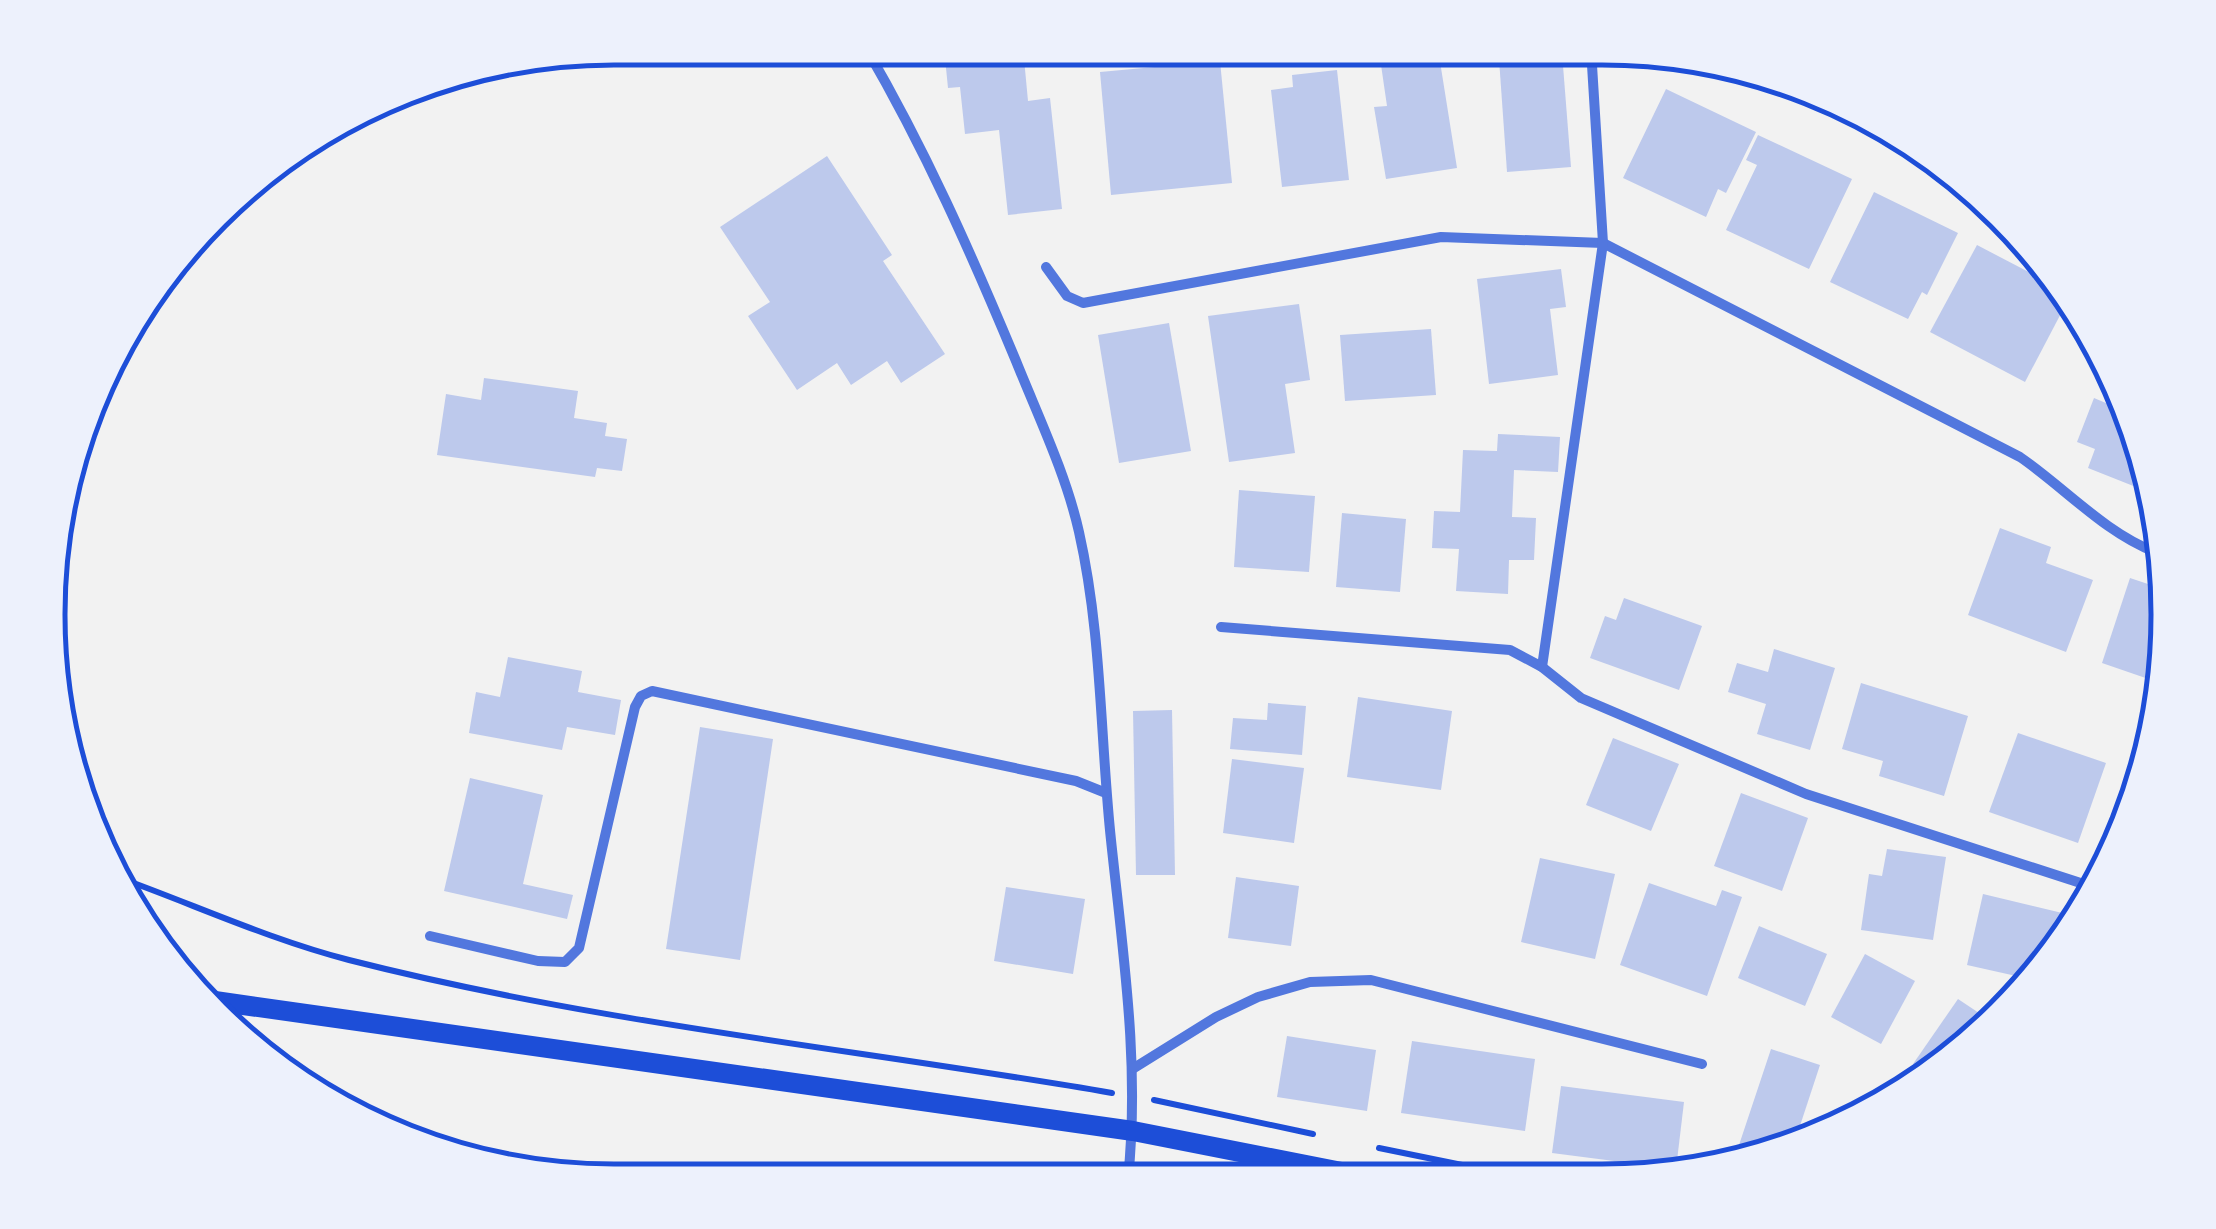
<svg xmlns="http://www.w3.org/2000/svg" width="2216" height="1229" font-family="Cabin,sans-serif">
  <rect width="100%" height="100%" fill="#f2f2f2"/>
  <!-- building -->
  <g fill="#bdc9ec">
    <path d="M944 48H1023L1028 101 1050 98 1062 209 1008 215 999 130 965 134 960 87 948 88Z"/>
    <path d="M1438 49 1457 168 1386 179 1374 107 1387 106 1380 58Z"/>
    <path d="M1562 53 1571 167 1507 172 1499 59Z"/>
    <path d="M1220 61 1232 183 1111 195 1100 72Z"/>
    <path d="M1337 70 1349 180 1282 187 1271 90 1293 87 1292 75Z"/>
    <path d="M1666 89 1756 132 1726 193 1718 189 1706 217 1623 178Z"/>
    <path d="M1758 135 1852 179 1809 269 1726 230 1757 165 1746 160Z"/>
    <path d="M827 156 892 255 883 261 945 354 901 383 887 361 851 385 837 363 797 390 748 316 770 302 720 227Z"/>
    <path d="M1874 192 1958 233 1927 295 1922 292 1908 319 1830 282Z"/>
    <path d="M1977 245 2061 289 2067 302 2025 382 1930 332Z"/>
    <path d="M1561 269 1566 307 1550 309 1558 375 1489 384 1477 279Z"/>
    <path d="M1299 304 1310 380 1285 384 1295 453 1229 462 1208 316Z"/>
    <path d="M1169 323 1191 451 1119 463 1098 335Z"/>
    <path d="M1431 329 1436 395 1345 401 1340 335Z"/>
    <path d="M484 378 578 391 574 418 607 423 605 436 627 439 622 471 597 468 595 477 437 455 446 394 481 400Z"/>
    <path d="M2094 398 2120 409 2149 467 2151 493 2088 468 2095 449 2077 442Z"/>
    <path d="M1498 434 1560 437 1558 472 1514 470 1512 517 1536 518 1534 560H1509L1508 594 1456 591 1459 549 1432 548 1434 511 1460 512 1463 450 1497 451Z"/>
    <path d="M1239 490 1315 496 1309 572 1234 567Z"/>
    <path d="M1342 513 1406 519 1400 592 1336 587Z"/>
    <path d="M2000 528 2051 547 2046 563 2093 580 2066 652 1968 615Z"/>
    <path d="M2130 578 2157 587 2163 684 2102 663Z"/>
    <path d="M1624 598 1702 626 1679 690 1590 658 1605 616 1616 620Z"/>
    <path d="M1774 649 1835 668 1810 750 1757 734 1766 704 1728 692 1737 663 1768 672Z"/>
    <path d="M508 657 582 671 578 692 621 700 615 735 567 727 562 750 469 733 476 692 500 697Z"/>
    <path d="M1861 683 1968 716 1944 796 1879 776 1883 761 1842 749Z"/>
    <path d="M1358 697 1452 711 1441 790 1347 777Z"/>
    <path d="M1268 703 1306 706 1302 755 1230 749 1233 718 1267 720Z"/>
    <path d="M1172 710 1175 875H1136L1133 711Z"/>
    <path d="M700 727 773 739 740 960 666 949Z"/>
    <path d="M2018 733 2106 763 2078 843 1989 812Z"/>
    <path d="M1613 738 1679 764 1651 831 1586 805Z"/>
    <path d="M1232 759 1304 768 1294 843 1223 833Z"/>
    <path d="M470 778 543 795 523 884 573 895 567 919 444 891Z"/>
    <path d="M1741 793 1808 818 1782 891 1714 866Z"/>
    <path d="M1887 849 1946 857 1933 940 1861 930 1869 874 1882 876Z"/>
    <path d="M1540 858 1615 874 1595 959 1521 942Z"/>
    <path d="M1236 877 1299 886 1291 946 1228 938Z"/>
    <path d="M1649 883 1716 906 1722 890 1742 897 1707 996 1620 965Z"/>
    <path d="M1006 887 1085 899 1073 974 994 961Z"/>
    <path d="M1983 894 2079 917 2034 980 1967 965Z"/>
    <path d="M1759 926 1827 954 1805 1006 1738 978Z"/>
    <path d="M1865 954 1915 981 1881 1044 1831 1017Z"/>
    <path d="M1958 999 1991 1021 1929 1075 1913 1064Z"/>
    <path d="M1287 1036 1376 1050 1367 1111 1277 1097Z"/>
    <path d="M1412 1041 1535 1059 1525 1131 1401 1113Z"/>
    <path d="M1771 1049 1820 1065 1793 1147 1733 1163Z"/>
    <path d="M1561 1086 1684 1102 1676 1169 1552 1153Z"/>
  </g>
  <g fill="none" stroke-linecap="round" stroke-linejoin="round">
    <!-- path -->
    <g stroke="#1d4ed8" stroke-width="6">
      <path d="M120 878C195 905 271 940 349 960 600 1024 857 1049 1112 1093"/>
      <path d="M1154 1100 1313 1134"/>
      <path d="M1379 1148 1521 1177"/>
    </g>
    <!-- minor -->
    <g stroke="#5277de" stroke-width="10">
      <path d="M866 48C925 149 971 253 1016 361 1038 416 1066 474 1079 532 1102 634 1100 737 1111 840 1123 954 1140 1064 1128 1179"/>
      <path d="M1046 267 1067 296 1083 303 1441 237 1603 243 2020 457C2065 488 2104 532 2155 552"/>
      <path d="M1221 627 1510 650 1542 667 1581 698 1806 794 2096 888"/>
      <path d="M1542 667 1603 243 1591 49"/>
      <path d="M430 936 538 961 565 962 579 948 635 707 641 696 652 691 1076 781 1106 793"/>
      <path d="M1134 1068 1216 1017 1258 997 1310 982 1371 980 1702 1064"/>
    </g>
    <!-- secondary -->
    <path stroke="#1d4ed8" stroke-width="20" d="M201 999 1133 1131 1372 1178"/>
  </g>
  <!-- crop -->
  <path d="M0 0H2216V1229H0ZM614 65H1602A549 549 0 0 1 2151 614V615A549 549 0 0 1 1602 1164H614A549 549 0 0 1 65 615V614A549 549 0 0 1 614 65Z" fill="#edf1fc" fill-rule="evenodd"/>
  <path fill="none" stroke="#1d4ed8" stroke-width="5" d="M614 65H1602A549 549 0 0 1 2151 614V615A549 549 0 0 1 1602 1164H614A549 549 0 0 1 65 615V614A549 549 0 0 1 614 65Z"/>
</svg>
